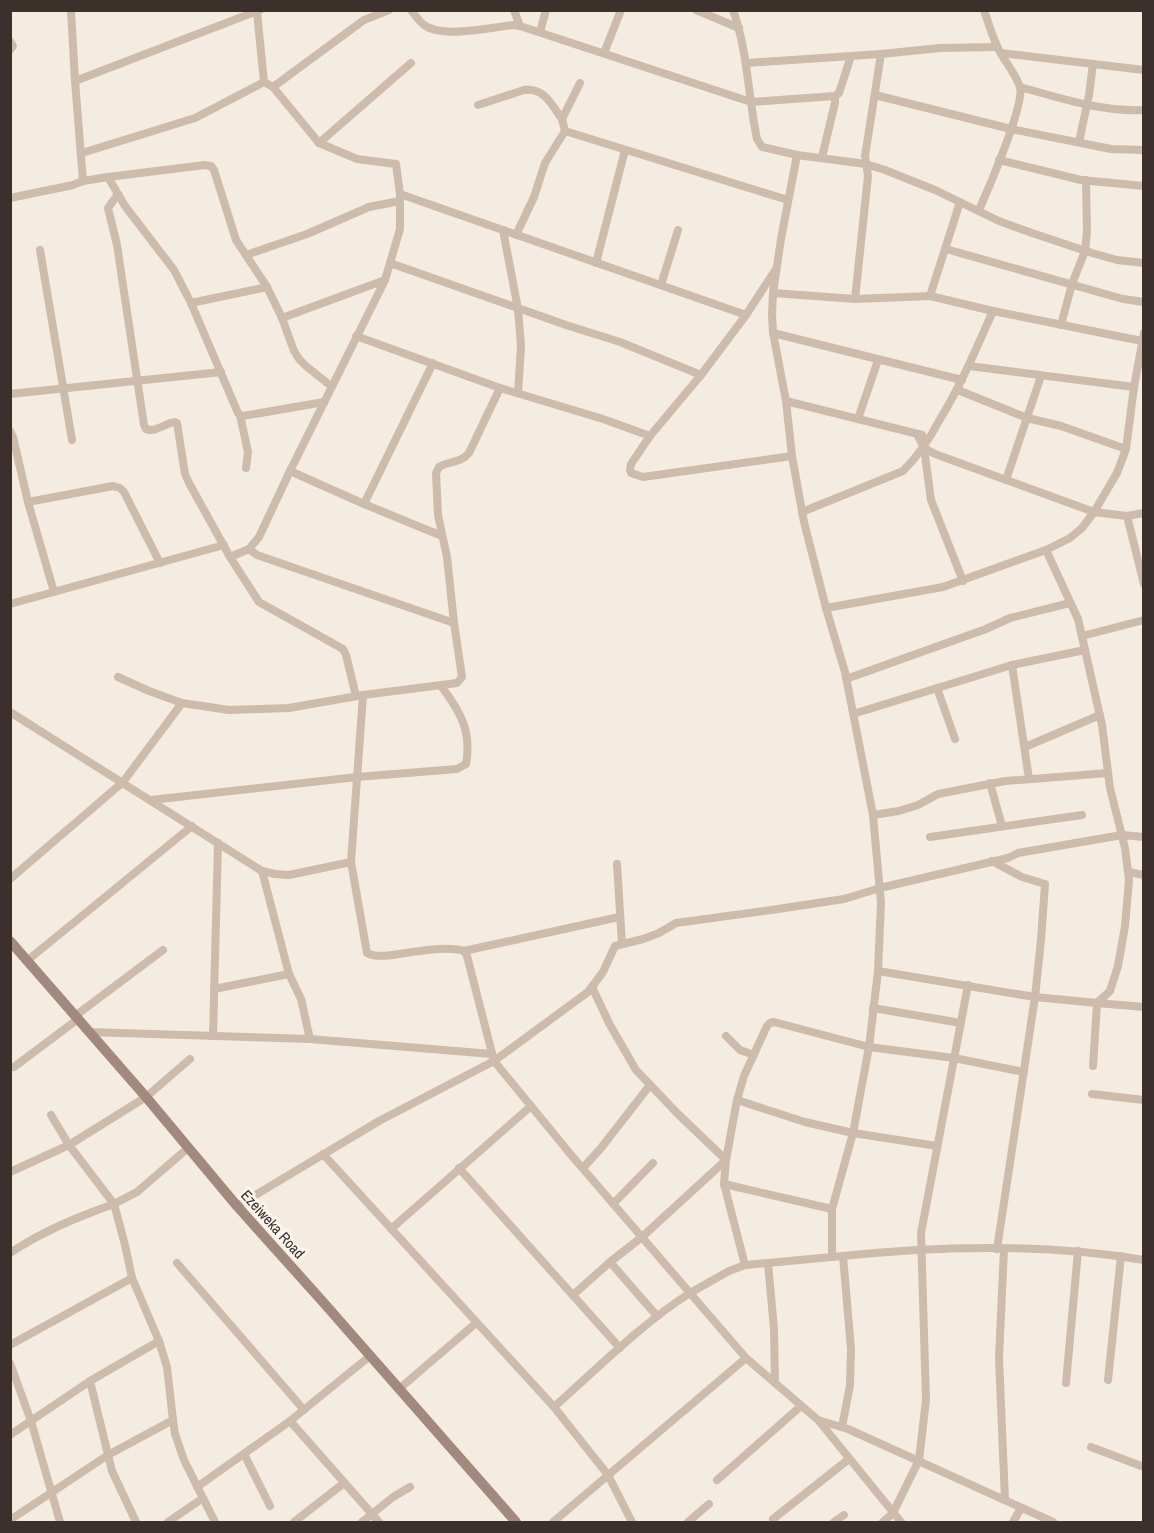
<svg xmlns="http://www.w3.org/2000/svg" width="1154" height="1533" font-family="'Archivo Narrow',sans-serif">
  <rect width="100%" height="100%" fill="#f4ebe1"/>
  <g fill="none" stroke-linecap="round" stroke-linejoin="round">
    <!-- street -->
    <g stroke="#cdbbac" stroke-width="8">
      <path d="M71 10 75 81 83 181"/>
      <path d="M411 10C415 15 419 21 424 25 443 39 491 27 514 25L520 26 751 102 835 96"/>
      <path d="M514 10 520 26"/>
      <path d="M696 10 739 28"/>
      <path d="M733 10C748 52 748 97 757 139L762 147 797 155 866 164 885 170 935 190 999 221 1032 233 1092 253 1117 260 1144 263"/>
      <path d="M257 12 264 82"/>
      <path d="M540 32 546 10"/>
      <path d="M10 41 13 46 10 50"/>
      <path d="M604 53 621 10"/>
      <path d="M1001 53 1144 70"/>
      <path d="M746 63 881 54 940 48 997 47"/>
      <path d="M75 81 260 10"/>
      <path d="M580 83 562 119 565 131 788 200"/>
      <path d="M273 87 364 20 389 10"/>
      <path d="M1020 87C1060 98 1101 112 1144 110"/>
      <path d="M875 95 1011 129 1111 149 1144 150"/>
      <path d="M478 105 524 90C544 87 552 105 562 119"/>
      <path d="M1079 142 1089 95 1093 64"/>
      <path d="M319 143 411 63"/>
      <path d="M82 153 195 118 264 82"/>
      <path d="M822 157 835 103V96L839 93 851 56"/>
      <path d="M999 160 1081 180 1144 186"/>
      <path d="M108 177 125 206 174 270 191 303 238 413 240 415 248 452 246 468"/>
      <path d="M118 194 108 208 117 245 144 425 146 429C156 433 165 423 175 422L177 423 185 474 189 483 230 557 259 602 343 649 346 655 356 696"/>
      <path d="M400 194 746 315"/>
      <path d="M10 198 73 185 83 181 108 177 205 165 211 166 214 170 236 240 267 287 282 318 294 351 299 359 306 366 331 386"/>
      <path d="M979 210C988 190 1025 104 1020 87 1015 72 1003 60 997 46 992 35 988 22 984 10"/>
      <path d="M503 230 518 309 521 346 518 393"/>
      <path d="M516 235 534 197 545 163 565 131"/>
      <path d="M946 249 1123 299 1144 302"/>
      <path d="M40 250 72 440"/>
      <path d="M246 255 307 234 369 207 400 201"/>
      <path d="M390 263 566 325 620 342 701 375"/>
      <path d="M596 263 625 150"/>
      <path d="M776 269 746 315 701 375 650 436 631 464 630 470 631 473 643 477 792 456"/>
      <path d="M661 285 678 230"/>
      <path d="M773 293 855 299 930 296 993 311 1142 341"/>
      <path d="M930 296 960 202"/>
      <path d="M855 299 868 176 865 156 881 54"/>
      <path d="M191 303 267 287"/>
      <path d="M282 318 385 280"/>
      <path d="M1061 325 1072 284 1085 251 1087 232 1086 180"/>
      <path d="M773 333 962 380"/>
      <path d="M356 336 500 388 603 419 650 436"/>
      <path d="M969 366 1134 387"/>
      <path d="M958 390 1027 418 1061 426 1126 449"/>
      <path d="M10 394 221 372"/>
      <path d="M786 401 922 435"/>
      <path d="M240 415 243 416 324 402"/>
      <path d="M858 419 878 360"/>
      <path d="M10 431 13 437 28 502 54 592"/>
      <path d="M917 434 924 448 931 500 963 581"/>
      <path d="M924 448 935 454 1094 512 1127 516 1144 513"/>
      <path d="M290 471 364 504 442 536"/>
      <path d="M1006 480 1041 376"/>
      <path d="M28 502 113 486 120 488 124 492 160 563"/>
      <path d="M364 504 433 363"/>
      <path d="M802 512 903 471C918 456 929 440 939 421 961 385 976 349 993 311"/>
      <path d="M1127 516 1144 584"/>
      <path d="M249 549 257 555 454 623"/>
      <path d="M230 557 249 549 259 537 290 471 385 280 400 229V194L396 164 357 159 319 143 273 87 264 82"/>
      <path d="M10 604 224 545"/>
      <path d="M826 608 943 587 1046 550 1070 538 1082 528 1094 512 1117 473 1126 449 1134 387 1144 333"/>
      <path d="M1082 636 1144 620"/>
      <path d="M1012 665 1029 779"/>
      <path d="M118 677 149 691 182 703 229 710 289 708 363 695 457 683 462 677 454 623 447 557 438 515 436 473 439 467C449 461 461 463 469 453L500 388"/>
      <path d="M846 679 986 629 1010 618 1070 603"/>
      <path d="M937 688 955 739"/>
      <path d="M363 695 351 862 367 953C379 960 406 952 420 951 434 949 451 947 464 951L619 917"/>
      <path d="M10 712 262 871 275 874 289 875 351 862"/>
      <path d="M853 714 1012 665 1085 650"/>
      <path d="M1025 747 1100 715"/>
      <path d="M990 783 1002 826"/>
      <path d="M151 800 357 777 457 769 466 764C472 731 460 711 441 686"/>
      <path d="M873 815 899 811 918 805 938 794 1005 781 1108 773"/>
      <path d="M930 837 1082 815"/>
      <path d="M992 861 1022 877 1045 884 1041 940 1035 997 997 1249"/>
      <path d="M617 864 622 944"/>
      <path d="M262 871 289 974 301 999 310 1039"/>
      <path d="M1128 872 1144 875"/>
      <path d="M10 879 123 782 182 703"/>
      <path d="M464 951 467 956 494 1061 588 992 603 972 615 946 643 939 659 933 676 923 778 909 844 899 880 888 1008 858 1018 853 1122 835 1144 837"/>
      <path d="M28 960 192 826"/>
      <path d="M878 971 1035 997 1097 1003 1110 991 1118 966 1125 926 1129 880 1125 848 1110 788 1102 725 1078 619 1046 550"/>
      <path d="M214 989 289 974"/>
      <path d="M873 1008 961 1023"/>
      <path d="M75 1016 163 950"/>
      <path d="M88 1032 310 1039 492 1054"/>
      <path d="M213 1036 218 843"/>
      <path d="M726 1036 740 1050 754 1055"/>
      <path d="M1093 1066 1097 1003 1144 1007"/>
      <path d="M14 1067 78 1019"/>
      <path d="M1092 1094 1144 1100"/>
      <path d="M737 1100 744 1076 767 1026 770 1023 774 1022 869 1047 954 1058 1024 1072"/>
      <path d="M188 1148 137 1192 114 1204 125 1245 132 1278 159 1341 167 1367 173 1420 175 1434 184 1460 215 1522"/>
      <path d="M323 1154 554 1407"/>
      <path d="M459 1168 620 1348"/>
      <path d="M583 1168 601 1148 650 1085"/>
      <path d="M10 1172 69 1145 146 1097 190 1059"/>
      <path d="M724 1184 832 1209"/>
      <path d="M613 1204 653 1163"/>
      <path d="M237 1206 379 1121 494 1061 572 1156 690 1293C640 1325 598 1368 554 1407L608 1475 632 1522"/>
      <path d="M391 1229 531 1106"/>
      <path d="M1004 1249 999 1358 1005 1500"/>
      <path d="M10 1253C43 1231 77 1217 114 1204L69 1145 51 1115"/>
      <path d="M832 1257C933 1246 1044 1243 1144 1260"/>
      <path d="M610 1262 657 1316"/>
      <path d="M177 1263 304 1410"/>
      <path d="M768 1263 774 1329 775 1382"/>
      <path d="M745 1265 724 1184 726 1160 737 1100 805 1122 853 1133 937 1146"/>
      <path d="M573 1295 610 1262 642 1237 726 1160 677 1113 636 1070 610 1025 592 987"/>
      <path d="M10 1345 132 1278"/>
      <path d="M746 1358 818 1420 848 1429 1053 1522"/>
      <path d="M10 1363 31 1421 60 1522"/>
      <path d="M1108 1380 1121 1256"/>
      <path d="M90 1381 112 1471 136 1522"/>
      <path d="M1066 1383 1078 1251"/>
      <path d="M399 1389 476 1323"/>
      <path d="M290 1421 379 1522"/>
      <path d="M819 1421 901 1522"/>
      <path d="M842 1427 850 1385 851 1349 843 1256"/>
      <path d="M10 1435 90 1381 159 1341"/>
      <path d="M1091 1447 1144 1467"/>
      <path d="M244 1454 270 1506"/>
      <path d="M717 1480 801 1406"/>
      <path d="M197 1487 290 1421 370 1356"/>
      <path d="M773 1519 849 1459"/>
      <path d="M10 1520 108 1455 173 1420"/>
      <path d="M168 1522 203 1498"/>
      <path d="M294 1522 344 1483"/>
      <path d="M362 1522 393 1497 410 1487"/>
      <path d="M553 1522 746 1358 690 1293 729 1271 745 1265 832 1257V1209L853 1133 869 1047 878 971 881 903 873 815 845 672 826 608 804 522 792 456 786 401 773 333 772 314 773 293 781 239 797 155"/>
      <path d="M688 1522 709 1504"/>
      <path d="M834 1522 844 1515"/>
      <path d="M883 1522 893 1513 919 1460 926 1400 921 1233 968 985"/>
      <path d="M1013 1522 1021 1508"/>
    </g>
    <!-- secondary -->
    <path stroke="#a18a7d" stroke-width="10" d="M10 941 146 1097 237 1206 323 1302 516 1522"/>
  </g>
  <g text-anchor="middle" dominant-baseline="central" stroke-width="6" stroke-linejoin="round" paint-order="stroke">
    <!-- street labels -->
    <g font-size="15" fill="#3b302b" stroke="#fbf5ee">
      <text transform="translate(273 1224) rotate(48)">Ezeiweka Road</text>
    </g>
  </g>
  <!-- border -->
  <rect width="1154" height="1533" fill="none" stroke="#3b302b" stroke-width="24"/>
</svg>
